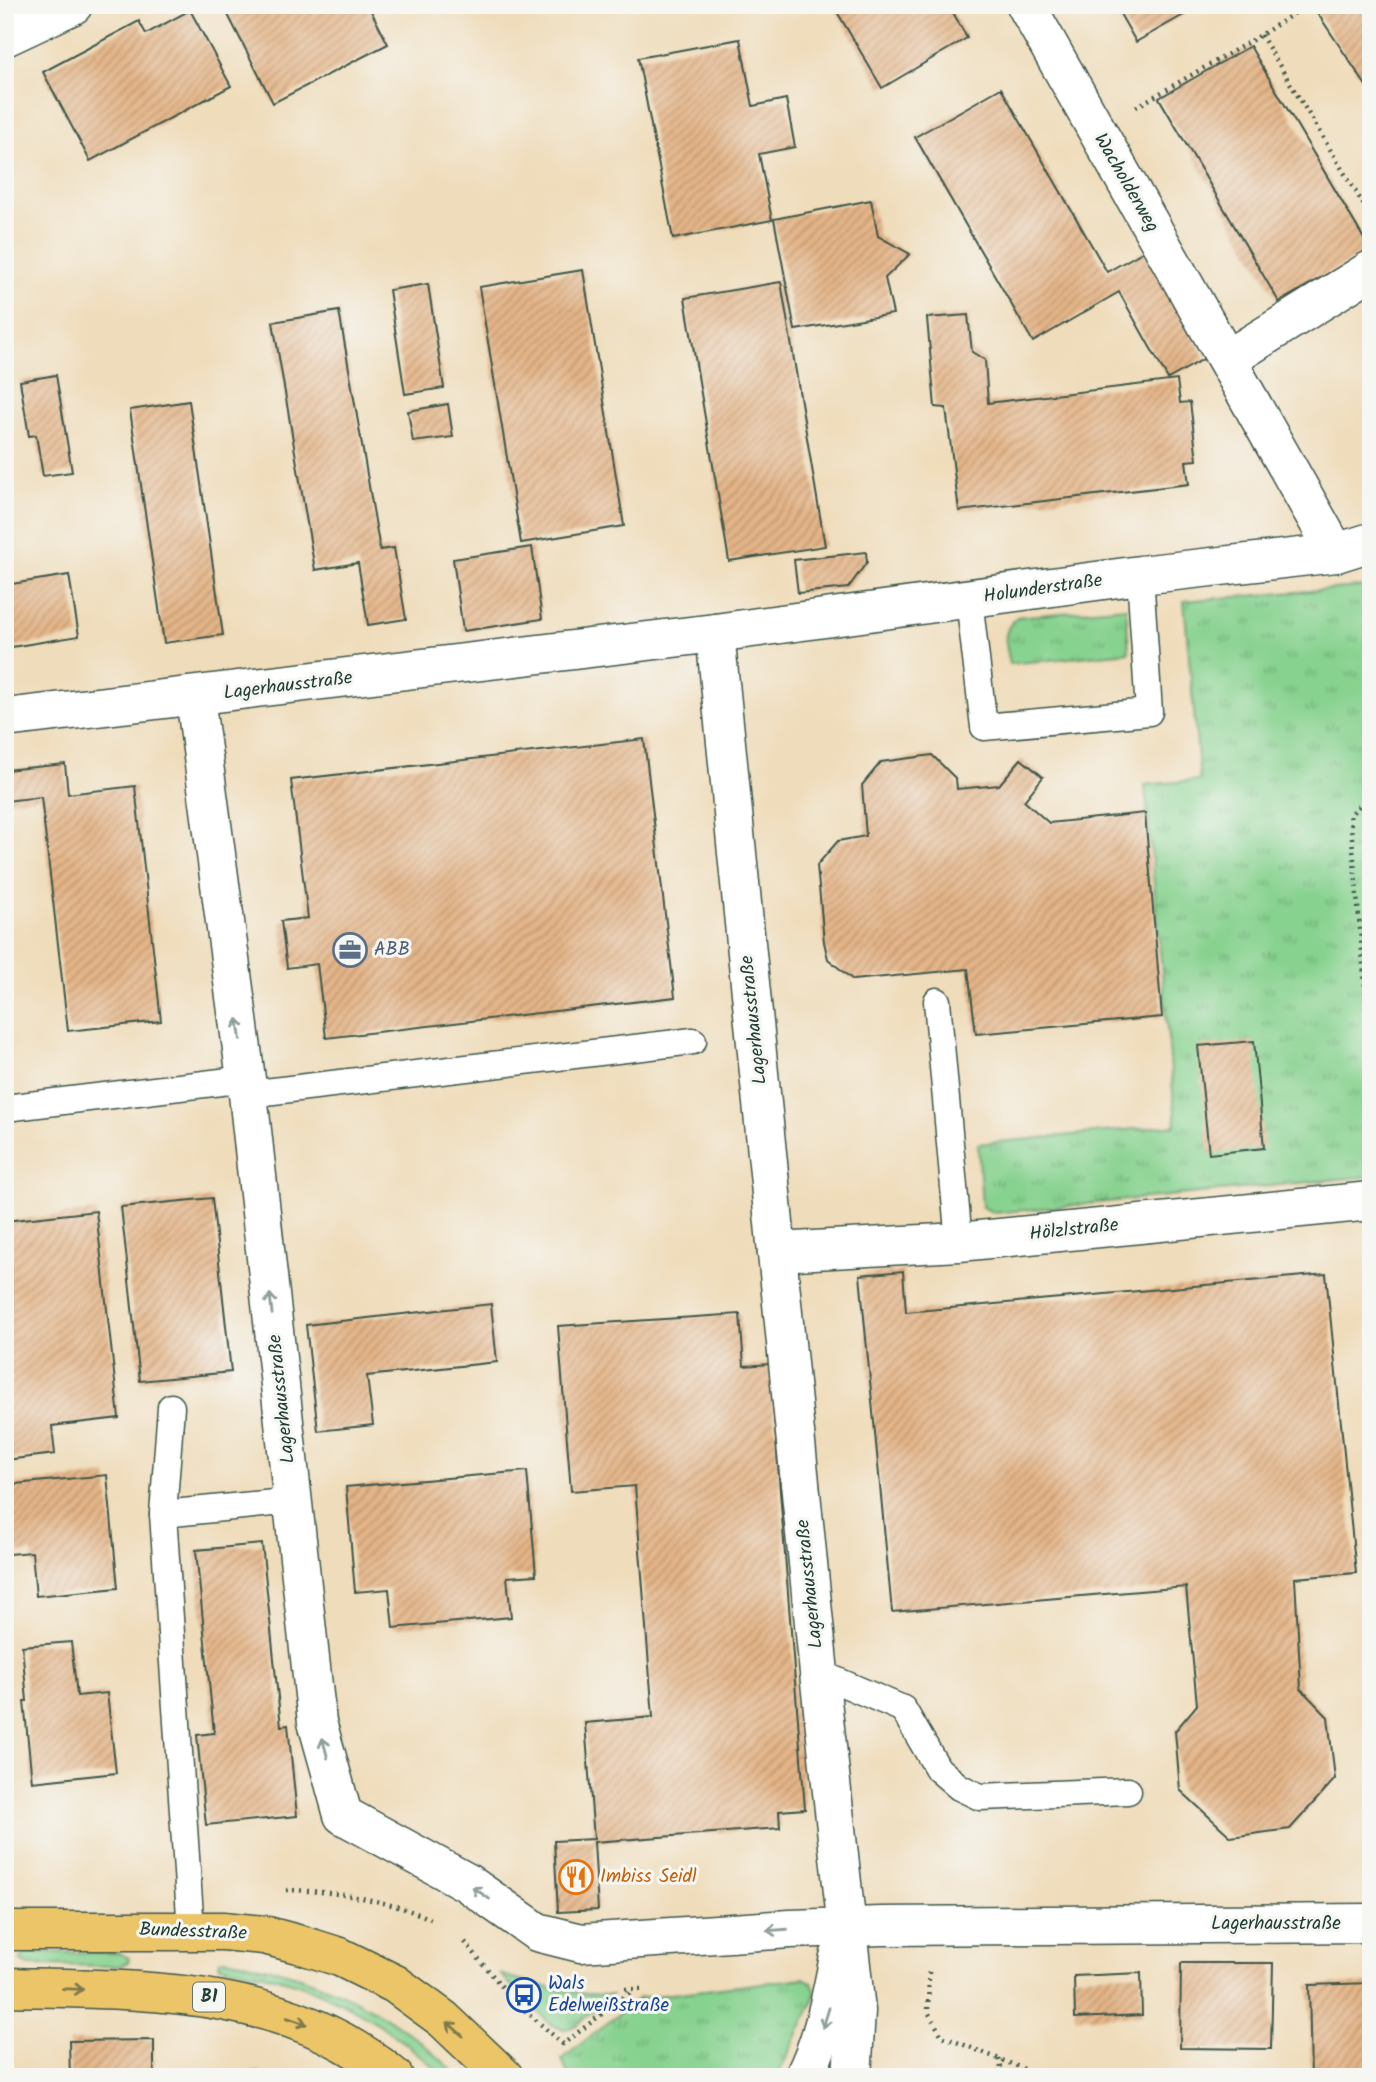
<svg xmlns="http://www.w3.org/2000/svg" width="1376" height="2082" font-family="Kalam,sans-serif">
  <defs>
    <pattern id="grass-tufts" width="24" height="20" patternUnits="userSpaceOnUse" patternTransform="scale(1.75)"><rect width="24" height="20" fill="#87d28f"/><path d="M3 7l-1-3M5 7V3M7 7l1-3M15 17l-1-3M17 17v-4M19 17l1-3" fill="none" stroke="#6eac76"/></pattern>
    <pattern id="building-hatch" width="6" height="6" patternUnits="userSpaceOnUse" patternTransform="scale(1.75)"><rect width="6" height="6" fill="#e5b588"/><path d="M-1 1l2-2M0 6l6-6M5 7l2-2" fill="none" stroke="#b99470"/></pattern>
  </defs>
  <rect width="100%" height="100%" fill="#f6f6f2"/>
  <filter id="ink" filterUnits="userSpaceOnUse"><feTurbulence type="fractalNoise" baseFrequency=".0143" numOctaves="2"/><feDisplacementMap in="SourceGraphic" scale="14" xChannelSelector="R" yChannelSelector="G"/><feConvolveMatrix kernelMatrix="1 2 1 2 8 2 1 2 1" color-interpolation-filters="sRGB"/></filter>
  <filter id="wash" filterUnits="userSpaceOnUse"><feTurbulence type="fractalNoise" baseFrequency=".00686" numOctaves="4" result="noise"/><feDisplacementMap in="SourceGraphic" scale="28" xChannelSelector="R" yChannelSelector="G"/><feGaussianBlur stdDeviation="1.57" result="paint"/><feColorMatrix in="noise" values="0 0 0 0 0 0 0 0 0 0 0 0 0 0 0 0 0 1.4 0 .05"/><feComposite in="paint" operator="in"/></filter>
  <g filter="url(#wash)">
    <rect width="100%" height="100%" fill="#efdcba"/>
    <!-- grass -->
    <g fill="url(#grass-tufts)" stroke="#538862" stroke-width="2">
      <path d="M1371 586V1176L995 1213 982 1207 978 1144 1176 1125 1145 785 1200 780 1184 601Z"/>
      <path d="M1126 607 1129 652 1010 664C1006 643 1000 633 1017 617Z"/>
      <path d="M27 1952 119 1953 129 1958 128 1962 120 1966 27 1965 20 1960Z"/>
      <path d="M225 1959C315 1973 395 2011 459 2077H444C398 2032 340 1995 278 1978 259 1972 239 1970 219 1965L220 1960Z"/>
      <path d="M500 1974C537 1986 572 1995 611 1995L575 2026 563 2030 549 2023Z"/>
      <path d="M804 1978 812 1983 815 1991 813 2002 777 2077H569L562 2059 639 1998Z"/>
    </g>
    <g id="blocks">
      <!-- building -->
      <g fill="url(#building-hatch)">
        <path d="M223 5H368L388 44 273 103Z"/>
        <path d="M833 5H949L967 38 882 88Z"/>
        <path d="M1115 5H1201L1136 42Z"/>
        <path d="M1318 5H1371V93L1314 8Z"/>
        <path d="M190 10 231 86 90 161 43 72 139 21 146 34Z"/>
        <path d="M740 39 753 106 786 99 795 147 759 154 772 220 673 239 638 58Z"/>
        <path d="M1250 46 1370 249 1279 302 1159 98Z"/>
        <path d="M1001 88 1107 272 1144 251 1205 358 1168 379 1119 292 1033 342 915 137Z"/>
        <path d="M871 200 878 236 910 254 885 278 893 314 795 330 774 219Z"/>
        <path d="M583 270 624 526 521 543 479 287Z"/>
        <path d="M781 282 825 546 729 561 685 298Z"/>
        <path d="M428 284 444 388 405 394 389 290Z"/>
        <path d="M339 311 380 550 394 548 406 619 368 625 358 563 315 570 273 322Z"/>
        <path d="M968 315 972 352 985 360 988 403 1177 380 1180 403 1190 402 1197 460 1186 461 1189 484 959 511 946 408 935 407 927 318Z"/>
        <path d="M56 375 72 472 43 476 36 435 29 436 20 381Z"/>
        <path d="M189 401 223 635 164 643 130 410Z"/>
        <path d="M448 404 453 437 413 442 408 411Z"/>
        <path d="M532 547 542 619 463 631 453 559Z"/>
        <path d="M866 552 867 562 848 588 798 593 794 560Z"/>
        <path d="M69 575 79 636 5 648V585Z"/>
        <path d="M644 739 675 997 326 1038 317 964 287 968 281 921 308 918 291 780Z"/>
        <path d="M932 755 956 779 957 789 999 785 1021 759 1043 777 1024 801 1049 823 1145 813 1162 1017 976 1034 968 969 853 980 828 959 824 942 817 865 838 841 866 836 862 785 881 762Z"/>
        <path d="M65 764 68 794 135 786 161 1021 68 1031 41 797 5 801V770Z"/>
        <path d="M1254 1041 1264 1148 1209 1154 1198 1046Z"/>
        <path d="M212 1198 231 1372 140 1381 121 1207Z"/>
        <path d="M96 1211 119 1418 52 1426 55 1454 5 1460V1221Z"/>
        <path d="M903 1271 906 1312 1326 1274 1356 1573 1295 1578 1301 1689 1328 1717 1335 1779 1290 1829 1231 1837 1180 1790 1175 1731 1197 1705 1186 1587 892 1612 860 1275Z"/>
        <path d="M491 1304 497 1362 367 1376 373 1425 318 1431 306 1325Z"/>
        <path d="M740 1314 744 1366 770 1364 805 1809 779 1811 780 1828 594 1842 598 1910 558 1912 554 1841 594 1839 585 1723 653 1717 635 1486 571 1491 558 1326Z"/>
        <path d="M527 1471 536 1575 507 1577 511 1617 393 1628 389 1589 355 1592 346 1487Z"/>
        <path d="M107 1475 118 1588 36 1596 32 1552 9 1554 5 1518V1485Z"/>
        <path d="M262 1544 281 1726 288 1725 297 1816 206 1825 197 1735 214 1733 196 1550Z"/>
        <path d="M71 1642 77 1696 107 1693 116 1773 32 1782 24 1701H27L22 1646Z"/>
        <path d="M1181 1963H1273L1271 2049 1180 2048Z"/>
        <path d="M1141 1973 1142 2015 1075 2018 1074 1976Z"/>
        <path d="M1371 1983V2077H1311L1309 1985Z"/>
        <path d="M154 2040V2077H70L69 2041Z"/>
        <path d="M261 2071V2077H187V2075Z"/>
      </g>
    </g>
  </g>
  <g filter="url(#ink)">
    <use href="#blocks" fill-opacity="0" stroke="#3e5548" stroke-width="2"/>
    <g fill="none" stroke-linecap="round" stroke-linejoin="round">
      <!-- service casing -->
      <g stroke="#3e5548" stroke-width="29">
        <g id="service">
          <path d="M969 599 984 727 1149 712 1140 575"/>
          <path d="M937 1001 959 1242"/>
          <path d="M248 1094 693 1041"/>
          <path d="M5 1108 246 1079"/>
          <path d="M163 1514 171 1407"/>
          <path d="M819 1673 903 1709 938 1769 959 1787 980 1797 1128 1791"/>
          <path d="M191 1931 163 1514 293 1501"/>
        </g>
      </g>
      <!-- minor casing -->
      <g stroke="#3e5548" stroke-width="41">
        <g id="minor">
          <path d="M1026 5 1336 553"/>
          <path d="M5 37 73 5"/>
          <path d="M1228 359 1371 270"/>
          <path d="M715 633 1140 575 1336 553 1371 542"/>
          <path d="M195 697 248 1094 317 1722 343 1815 466 1882 537 1932 581 1943 790 1929 882 1926 1371 1923"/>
          <path d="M5 718 715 633 819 1673 856 2011 852 2077"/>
          <path d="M777 1252 959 1242 1371 1201"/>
          <path d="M804 2077C823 2039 831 1998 839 1957"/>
        </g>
      </g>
      <!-- primary casing -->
      <g stroke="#3e5548" stroke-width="41">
        <g id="primary">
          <path d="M5 1931H223L264 1935 305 1946 340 1957 395 1984 443 2019 504 2077"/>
          <path d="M5 1987C139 1990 286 1985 394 2077"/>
        </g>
      </g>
      <!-- path -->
      <g stroke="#3e5548" stroke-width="4.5" stroke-dasharray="2 5" stroke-linecap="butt">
        <path d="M1261 35 1371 217"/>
        <path d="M1136 107 1261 35 1307 5"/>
        <path d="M1371 800 1364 801 1350 815 1371 1055"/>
        <path d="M286 1890C335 1891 387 1900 431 1919"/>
        <path d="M465 1942 512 1999 563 2044 632 1991"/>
        <path d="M929 1972 928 2012 942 2036 1044 2077"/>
        <path d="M625 1989H644"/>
        <path d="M999 2059 1003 2077"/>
      </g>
      <!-- service -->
      <use href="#service" stroke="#fff" stroke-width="26"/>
      <!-- minor -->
      <use href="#minor" stroke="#fff" stroke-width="38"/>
      <!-- primary -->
      <use href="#primary" stroke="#edc569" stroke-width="38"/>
    </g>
    <!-- one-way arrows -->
    <defs><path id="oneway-shaft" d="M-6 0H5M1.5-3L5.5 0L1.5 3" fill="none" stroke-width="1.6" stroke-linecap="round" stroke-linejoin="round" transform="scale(1.75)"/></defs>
    <g stroke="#8f9e9a">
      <use href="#oneway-shaft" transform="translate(239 1029) rotate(-98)"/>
      <use href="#oneway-shaft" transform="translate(271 1304) rotate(-96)"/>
      <use href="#oneway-shaft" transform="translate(325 1748) rotate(-105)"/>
      <use href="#oneway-shaft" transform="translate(481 1893) rotate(-145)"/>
      <use href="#oneway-shaft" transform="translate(777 1930) rotate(176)"/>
      <use href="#oneway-shaft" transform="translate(826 2018) rotate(107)"/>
    </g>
    <g stroke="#7c7a4c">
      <use href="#oneway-shaft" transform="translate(73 1989) rotate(2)"/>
      <use href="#oneway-shaft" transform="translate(297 2021) rotate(19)"/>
      <use href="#oneway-shaft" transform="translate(455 2029) rotate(-138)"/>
    </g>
  </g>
  <!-- icons -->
  <defs>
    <g id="office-ring" transform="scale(1.75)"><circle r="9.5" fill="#f6f6f2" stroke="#5c6f8a" stroke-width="1.5"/><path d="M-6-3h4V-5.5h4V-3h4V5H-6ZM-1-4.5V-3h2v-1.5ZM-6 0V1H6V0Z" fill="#5c6f8a"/></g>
    <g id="restaurant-ring" transform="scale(1.75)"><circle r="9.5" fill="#f6f6f2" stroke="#e8710a" stroke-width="1.5"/><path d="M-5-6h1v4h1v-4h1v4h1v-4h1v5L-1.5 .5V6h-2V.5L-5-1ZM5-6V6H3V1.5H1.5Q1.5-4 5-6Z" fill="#e8710a"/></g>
    <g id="bus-ring" transform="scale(1.75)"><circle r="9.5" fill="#f6f6f2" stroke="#1a4fb4" stroke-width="1.5"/><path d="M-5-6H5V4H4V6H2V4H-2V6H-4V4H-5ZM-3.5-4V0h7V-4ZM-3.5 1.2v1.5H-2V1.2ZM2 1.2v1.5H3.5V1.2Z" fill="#1a4fb4"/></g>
  </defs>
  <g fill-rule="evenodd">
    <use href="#office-ring" x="350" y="950"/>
    <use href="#restaurant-ring" x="576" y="1877"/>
    <use href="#bus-ring" x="524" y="1995"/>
  </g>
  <g text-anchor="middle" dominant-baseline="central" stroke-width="6" stroke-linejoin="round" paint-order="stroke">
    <!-- shield labels -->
    <rect fill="#f6f6f2" stroke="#60746d" stroke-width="2" x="193" y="1982.5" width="32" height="29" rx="5"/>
    <g font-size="18" font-weight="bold" fill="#1f3d34">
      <text x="209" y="1997">B1</text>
    </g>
    <!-- street labels -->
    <g font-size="19" fill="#1f3d34" stroke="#f6f6f2">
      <text transform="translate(1126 183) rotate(60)">Wacholderweg</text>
      <text transform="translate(1043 589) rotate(-8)">Holunderstraße</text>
      <text transform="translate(288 686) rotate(-7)">Lagerhausstraße</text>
      <text transform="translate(754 1020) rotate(-96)">Lagerhausstraße</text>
      <text transform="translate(1074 1230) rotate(-6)">Hölzlstraße</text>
      <text transform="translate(282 1399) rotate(-96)">Lagerhausstraße</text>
      <text transform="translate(810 1584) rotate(-96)">Lagerhausstraße</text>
      <text x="1276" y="1924">Lagerhausstraße</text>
      <text transform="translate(193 1932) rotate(2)">Bundesstraße</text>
    </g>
    <!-- service labels -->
    <g font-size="19" fill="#4e5e75" stroke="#f6f6f2" text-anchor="start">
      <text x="374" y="950">ABB</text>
    </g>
    <!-- food labels -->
    <g font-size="19" fill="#c56008" stroke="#f6f6f2" text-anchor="start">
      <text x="600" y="1877">Imbiss Seidl</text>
    </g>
    <!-- transit labels -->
    <g font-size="19" fill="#164399" stroke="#f6f6f2" text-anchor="start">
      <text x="548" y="1984">Wals<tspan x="548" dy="22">Edelweißstraße</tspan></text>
    </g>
  </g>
  <!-- margin -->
  <rect width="1376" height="2082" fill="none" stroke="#f6f6f2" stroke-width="28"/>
</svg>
